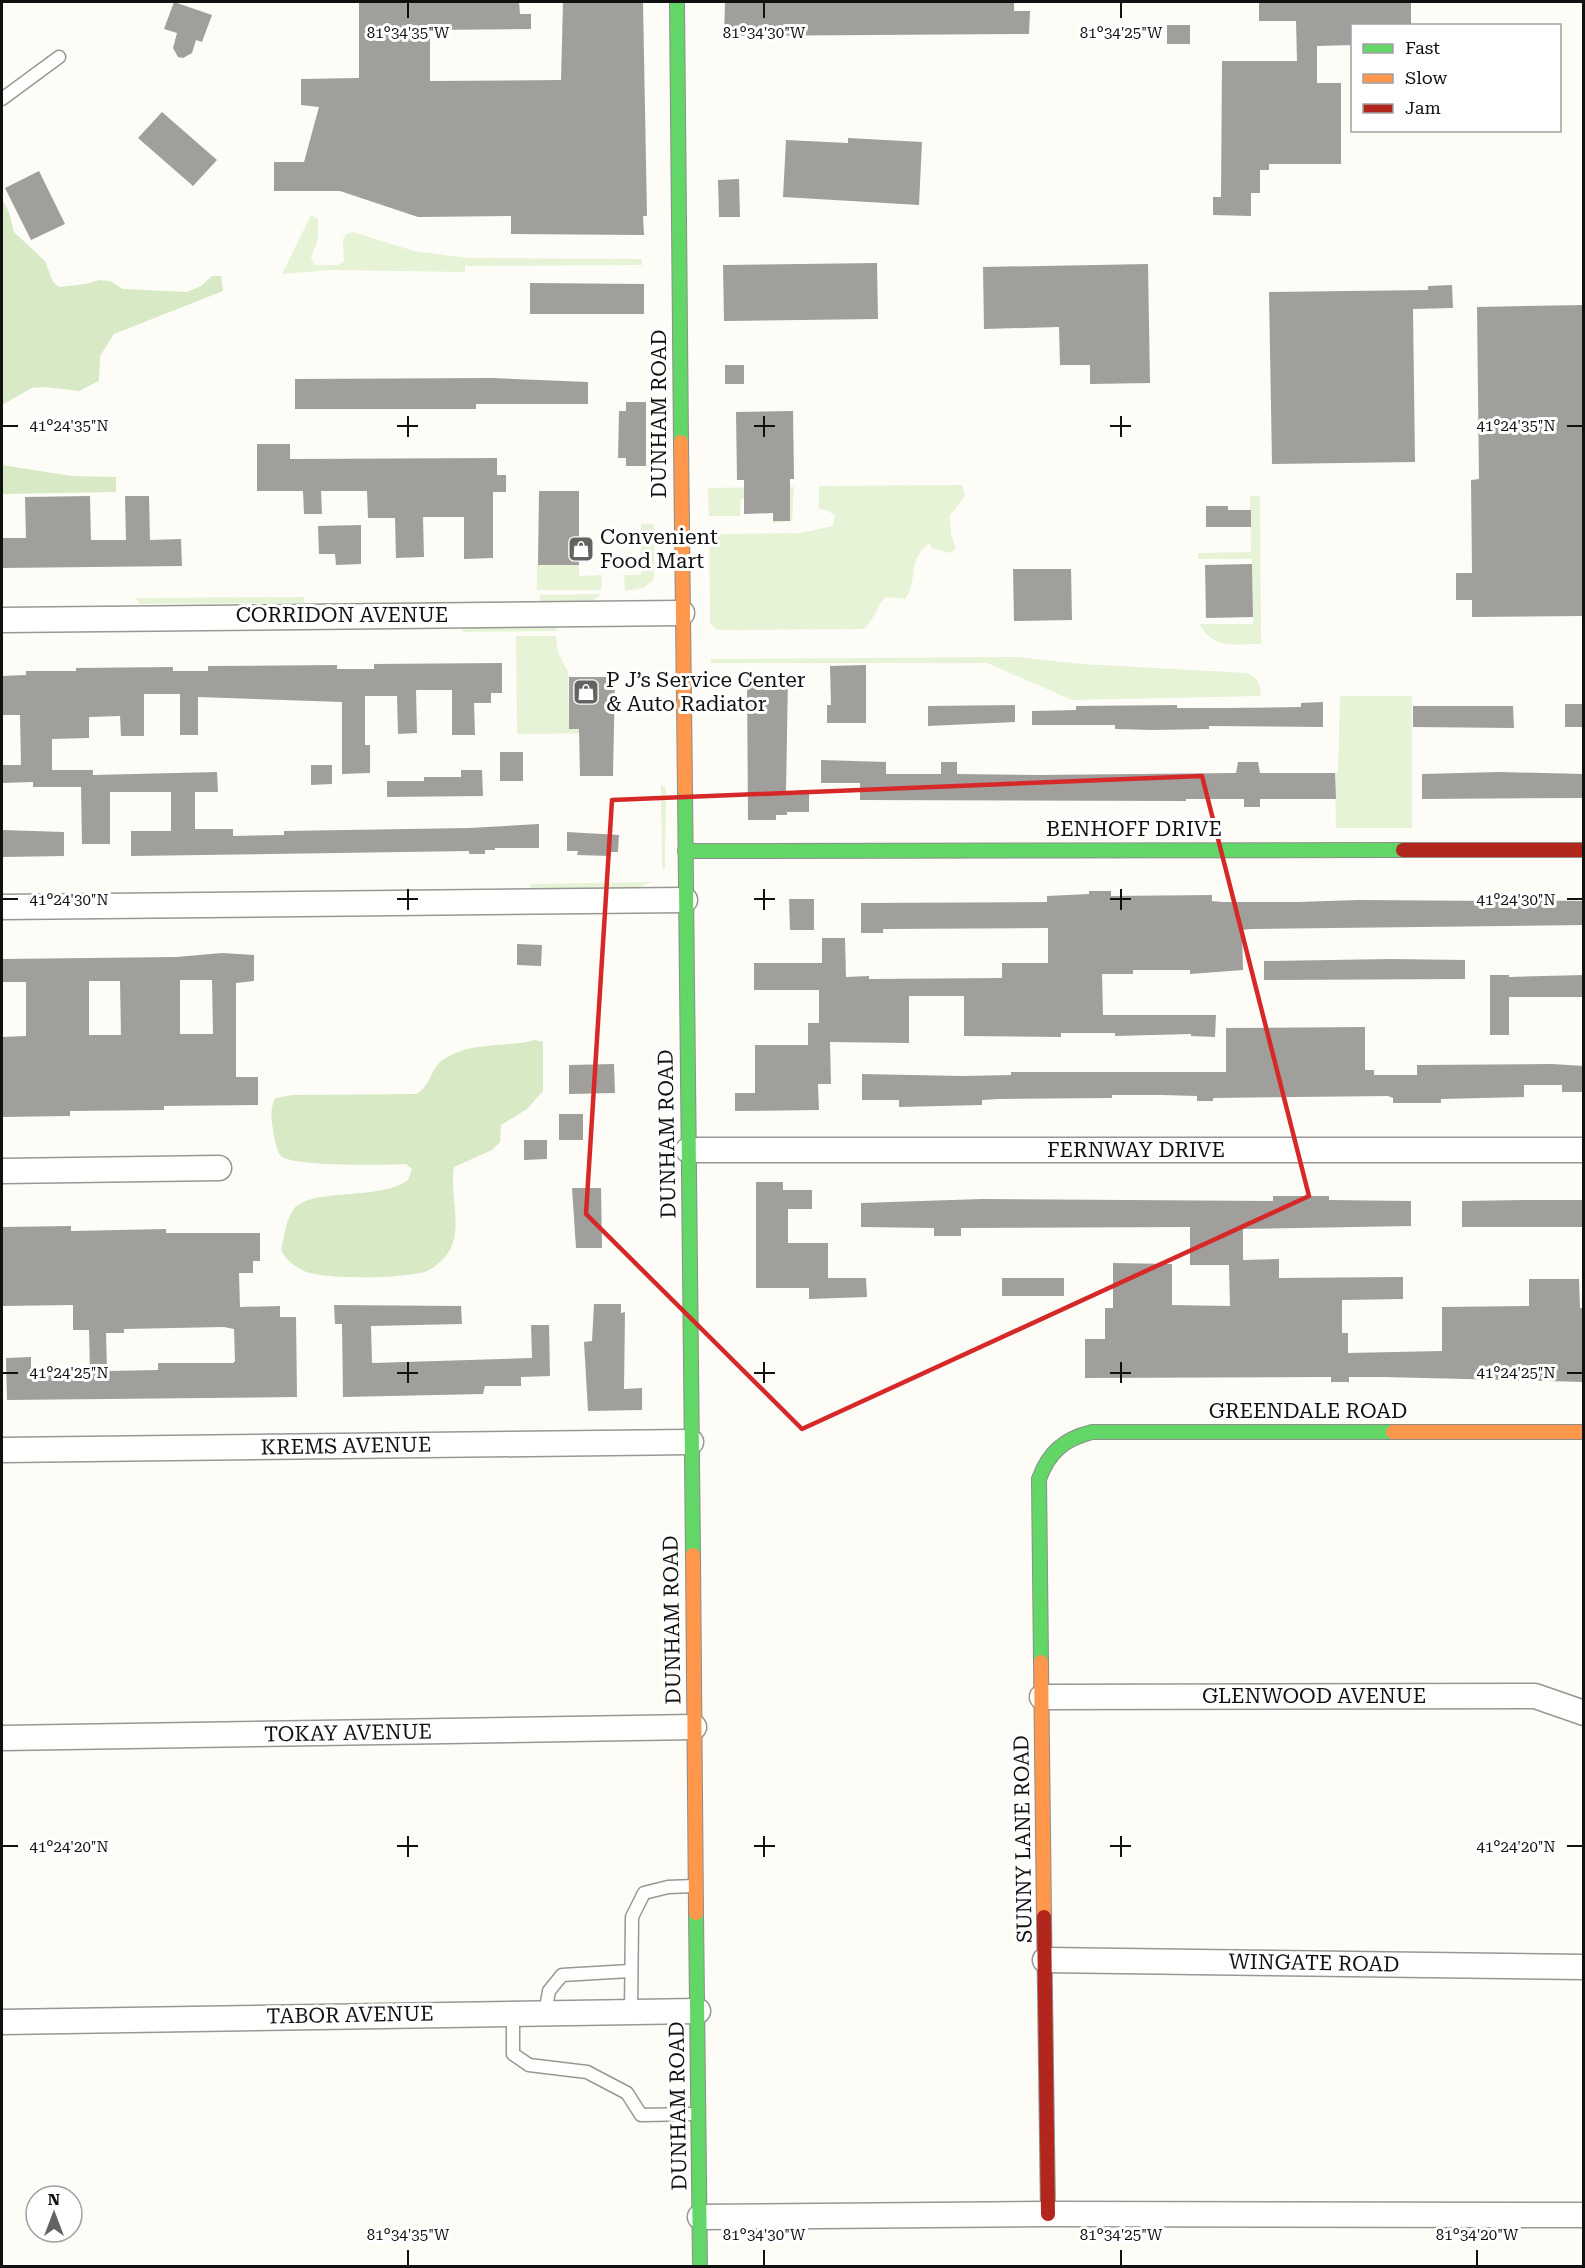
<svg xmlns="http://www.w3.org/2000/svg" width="1585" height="2268" font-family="'Roboto Serif',serif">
  <rect width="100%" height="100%" fill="#fdfcf7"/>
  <!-- green -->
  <g fill="#e7f3d7">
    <path d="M311 215 318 219V240L311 258 315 265H338L344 261 343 239 346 234 353 232 414 251 467 258 642 259V265L465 266V272L329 270 282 274Z"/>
    <path d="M962 485 965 496 950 515 951 534 956 549 950 553 932 548 930 543C905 561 920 578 905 599L886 597C877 605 875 618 864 629L717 630 710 623 709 534 801 533 833 526 835 516 829 511 819 509V486Z"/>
    <path d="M794 487 792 521 773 523V521H790V491L741 499 740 516H709L708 488Z"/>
    <path d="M1250 496H1260L1261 644C1237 644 1212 650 1200 624H1253L1252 559H1198V553L1251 552Z"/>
    <path d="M641 524H654V579L643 588 625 591 624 575H641Z"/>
    <path d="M537 565H579V576L602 575 601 590H537Z"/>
    <path d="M601 594 593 601 542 602 539 595Z"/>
    <path d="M304 597V603L139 604 136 598Z"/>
    <path d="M554 624 557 631 462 632 465 625Z"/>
    <path d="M516 636H556L558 653 568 672 569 729H613L612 733 517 734Z"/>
    <path d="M1017 657 1081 664 1247 673C1258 678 1261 685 1261 696L1072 700 987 663H711V659Z"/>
    <path d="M1340 696H1412V828H1336L1335 773H1338Z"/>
    <path d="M661 785 666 788 665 869 662 868Z"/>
    <path d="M652 882 635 889 531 890V884Z"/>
  </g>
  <!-- forest -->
  <g fill="#d8eac5">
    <path d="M2 199 9 212 14 232 45 261 53 282 59 287 86 284 99 280 110 281 123 289 187 292 201 286 212 276H221L223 291 114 334 100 356 99 381 79 391 45 387 32 388 2 405Z"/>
    <path d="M2 465 72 476 116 477V492L2 494Z"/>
    <path d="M535 1040 543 1042V1091L527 1109 501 1125 500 1142 492 1150 454 1167C449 1194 464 1229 448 1253 443 1260 434 1268 427 1271 407 1279 324 1280 304 1271 294 1266 286 1260 281 1250 284 1238 286 1220 293 1210 309 1187 381 1201 408 1180L412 1169 406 1164C386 1165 293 1167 281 1156 276 1150 274 1137 273 1129 271 1120 270 1105 276 1098L292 1095 416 1094C431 1087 430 1068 444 1059 472 1041 505 1048 535 1040Z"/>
  </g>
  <!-- building -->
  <g fill="#a19f9c" fill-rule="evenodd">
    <path d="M174 2 212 15 202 42 196 40 192 53 183 58 178 57 173 48 177 33 164 29Z"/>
    <path d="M359 2H519L520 14H531V29L430 30V81L561 80 563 2H643L647 216H643L644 235 511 234V216L418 217 340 191H274V162H304L319 107 301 105V79L359 78Z"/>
    <path d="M725 2H1014V11H1030L1029 34 724 36Z"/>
    <path d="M1259 2H1411V26H1353V45L1317 46V83H1341V164H1269V170H1260V193H1251V216L1213 215V197H1221L1222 61H1297L1296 21H1259Z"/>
    <rect x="1167" y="25" width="23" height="19"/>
    <path d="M162 112 217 160 193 186 138 138Z"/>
    <path d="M848 138 922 142 919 205 783 197 786 140 848 143Z"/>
    <path d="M39 171 65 224 31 240 5 188Z"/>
    <path d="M739 179 740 217H719L718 180Z"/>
    <path d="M877 263 878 319 724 321 723 265Z"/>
    <path d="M1148 264 1150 383 1090 384V365H1060L1059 327 984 329 983 267Z"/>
    <path d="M530 283 644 284V314H530Z"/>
    <path d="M1452 285 1453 308 1413 309 1415 462 1272 464 1269 292 1428 290V286Z"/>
    <path d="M1584 305V616L1472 617V600H1456V573H1472L1471 480 1479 479 1477 307Z"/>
    <rect x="725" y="365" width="19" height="19"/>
    <path d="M492 378 588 382V404H476V409H295V379Z"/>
    <path d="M626 402H646V466H626V458H618L619 411H626Z"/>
    <path d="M793 411 794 479H790V521H773V513L744 514V480H737L736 412Z"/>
    <path d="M257 444H290V459L497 458V475H506V492H493V558L464 559V517H423L424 557 396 558 395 518H368L367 491H321L322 514H304L303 491H257Z"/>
    <path d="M539 491H579V565H538Z"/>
    <path d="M90 496 91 540H126L125 496H149L150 540 181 539 182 566 2 568V538H26L25 497Z"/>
    <path d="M1206 506H1228V510H1251V527H1206Z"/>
    <path d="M361 525V564L336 565 335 554H319L318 526Z"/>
    <path d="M1252 564 1253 617 1206 618 1205 565Z"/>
    <path d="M1013 569H1071L1072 620 1014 621Z"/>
    <path d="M502 663V693H491V703H474L475 735H452V690H416L417 733 398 734 397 696H365V745H370V773L342 774V702L198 697V735H180V694H144V736H121L120 716 89 717V738L52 739V770H93V775L217 772 218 792H195V829H233V836L284 835V831L469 828 539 824V848H495V850H485V854H469V851L131 856V831H171V792H110V844H82L81 787H33V782L2 783V765H21L20 715H2V676L26 675V671H76V668L173 667V671H208V666L337 665V669H374V664Z"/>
    <path d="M866 665V723H827V705H831L830 666Z"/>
    <path d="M569 677H615L613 776H580L579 729H569Z"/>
    <path d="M788 677 786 792H809V812H787V815H776V820H748L747 678Z"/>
    <path d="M1323 702V727L1209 726V729L1153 730 1115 729V725H1032V711L1076 710V706L1177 705V708H1227L1301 707V703Z"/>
    <rect x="1565" y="704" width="18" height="23"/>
    <path d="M1015 705V722L928 726V706Z"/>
    <path d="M1413 706H1513L1514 728 1413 727Z"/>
    <rect x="500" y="752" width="23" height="29"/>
    <path d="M821 760 886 762V774H941V762H957V774L1036 775 1236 773 1238 762H1258L1260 773H1335L1336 799H1260V807H1244V799H1186V801L860 800V783H821Z"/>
    <path d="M311 765H332V784L311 785Z"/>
    <path d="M461 770H482L483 796 387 797V781H424V777H461Z"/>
    <path d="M1499 772 1584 774V798L1422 799V774Z"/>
    <path d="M2 830 64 832V856L2 857Z"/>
    <path d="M567 832 619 835 618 852H611V856L577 855 578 851H567Z"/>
    <path d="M1089 891H1111V896L1212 895V901L1223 902H1298L1358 900 1499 901V891L1510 900 1584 901V925L1250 929 1242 930 1243 970 1190 974V970H1133V974H1102L1103 1015H1216L1215 1037 1191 1036V1034L1115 1036V1033H1061V1037L964 1036V996H909V1043L830 1042 831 1084H818L819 1110 735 1111V1093H755V1045H808V1023H819V990H754V963H822V938H845L846 977 869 976V979L1002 978V963H1048V928L883 929V933H861V903L1047 902V896L1089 894Z"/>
    <path d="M789 899H814V930H790Z"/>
    <path d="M517 944 542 945 541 966 517 965Z"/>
    <path d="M222 953 254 955V981L236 983V1077H258V1105L164 1106V1110L70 1111V1116L2 1117V1037L26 1036V982H2V959L176 957ZM180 980H212L213 1034H180ZM89 981H120L121 1035H89Z"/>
    <path d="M1391 959 1465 960V979L1264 980V961Z"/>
    <path d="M1490 975H1509V977L1584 975V997H1509V1035H1490Z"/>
    <path d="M1365 1027V1070H1374V1075H1417V1065L1552 1064 1584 1066V1092H1562V1085H1524V1097L1441 1099V1103H1393V1098L1388 1096 1213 1098V1101H1197V1096L1162 1095H1112V1098L999 1099 982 1100V1105L899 1107V1100H862V1074L962 1076 1011 1075V1072H1226V1028Z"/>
    <path d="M614 1064 615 1093 569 1094V1065Z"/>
    <rect x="559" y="1114" width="24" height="26"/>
    <path d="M524 1140H547V1159L524 1160Z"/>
    <path d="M756 1182H783V1190H812V1209H788V1243H828V1278H866L867 1297 809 1299V1288H756Z"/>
    <path d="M572 1188H601L602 1248H576Z"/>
    <path d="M1273 1196H1329V1200L1411 1201V1226L1243 1229V1260L1279 1259V1278L1403 1277V1299L1342 1300V1333H1348V1353L1442 1351V1307L1529 1306V1279H1579L1580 1308H1584V1382L1384 1377H1349V1382H1331V1377L1085 1378V1339H1105V1308H1113V1263L1172 1264V1305L1230 1306 1229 1265H1190V1227L961 1228V1236H934V1228L861 1227V1203L982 1199 1273 1201Z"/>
    <path d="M1524 1200H1584V1227H1462V1201Z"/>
    <path d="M71 1226V1231L166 1229V1233H260V1261H253V1273H239L240 1307 280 1306V1317H296L297 1397 7 1400 6 1358 31 1357V1376L81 1375V1371H90L89 1330H73V1305L2 1306V1227ZM224 1327 234 1329 235 1361 233 1363H158V1370L107 1371 106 1333H124V1329Z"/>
    <rect x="1002" y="1278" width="62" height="18"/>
    <path d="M594 1304H621V1313L625 1312 624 1389 642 1388V1410L588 1411 584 1342 592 1341Z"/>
    <path d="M334 1305 461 1306 462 1324 371 1326 372 1363 532 1358 531 1325H549L550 1376 521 1377V1386H485L483 1394 343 1397 342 1324H335Z"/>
  </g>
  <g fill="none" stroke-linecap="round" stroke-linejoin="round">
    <!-- lane casing -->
    <g stroke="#979795" stroke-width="15">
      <g id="lane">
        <path d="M2 99 59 57"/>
        <path d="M545 2013 549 1991 562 1975 630 1971"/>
        <path d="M631 2013 632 1917 644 1893 668 1887 695 1886"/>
        <path d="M513 2014V2054L529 2065 587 2072 627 2093 641 2115 696 2114"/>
      </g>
    </g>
    <!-- street casing -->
    <g stroke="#979795" stroke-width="27">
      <g id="street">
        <path d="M2 620 682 613"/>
        <path d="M2 907 685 900"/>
        <path d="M688 1150H1584"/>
        <path d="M2 1171 219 1168"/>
        <path d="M2 1450 691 1442"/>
        <path d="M1042 1697 1535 1696 1584 1713"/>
        <path d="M2 1738 694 1727"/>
        <path d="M1045 1960 1584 1967"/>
        <path d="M2 2022 698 2011"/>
        <path d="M700 2217 1048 2214 1584 2215"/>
      </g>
    </g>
    <!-- fast casing -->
    <g stroke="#8e8d8b" stroke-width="16">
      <g id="fast">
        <path d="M677 2 681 442"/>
        <path d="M685 790 693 1555"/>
        <path d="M685 851 1403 850"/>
        <path d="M1041 1662 1039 1479C1049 1452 1064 1439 1092 1432H1393"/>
        <path d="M696 1913 700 2266"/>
      </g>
    </g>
    <!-- slow casing -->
    <g stroke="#8e8d8b" stroke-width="16">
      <g id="slow">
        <path d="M681 442 685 790"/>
        <path d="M1393 1432H1584"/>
        <path d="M693 1555 696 1913"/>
        <path d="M1041 1662 1044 1917"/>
      </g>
    </g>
    <!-- jam casing -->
    <g stroke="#8e8d8b" stroke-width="16">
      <g id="jam">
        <path d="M1403 850H1584"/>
        <path d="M1044 1917 1048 2214"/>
      </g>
    </g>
    <!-- lane -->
    <use href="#lane" stroke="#fffffe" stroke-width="12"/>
    <!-- street -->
    <use href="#street" stroke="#fffffe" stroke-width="24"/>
    <!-- fast -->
    <use href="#fast" stroke="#63d668" stroke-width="14"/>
    <!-- slow -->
    <use href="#slow" stroke="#ff974d" stroke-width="14"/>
    <!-- jam -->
    <use href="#jam" stroke="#b3261e" stroke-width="14"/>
  </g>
  <!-- marked area -->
  <path fill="none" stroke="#d62828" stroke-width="4.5" stroke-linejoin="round" d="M1202 776 1309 1196 802 1429 586 1214 612 800Z"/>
  <!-- ticks -->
  <path fill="none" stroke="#111" stroke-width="2" d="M408 3V18M764 3V18M1121 3V18M408 416V437M764 416V437M1121 416V437M3 426H18M397 426H418M754 426H775M1110 426H1131M1567 426H1582M408 889V910M764 889V910M1121 889V910M3 899H18M397 899H418M754 899H775M1110 899H1131M1567 899H1582M408 1362V1383M764 1362V1383M1121 1362V1383M3 1373H18M397 1373H418M754 1373H775M1110 1373H1131M1567 1373H1582M408 1836V1857M764 1836V1857M1121 1836V1857M3 1846H18M397 1846H418M754 1846H775M1110 1846H1131M1567 1846H1582M408 2250V2265M764 2250V2265M1121 2250V2265M1477 2250V2265"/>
  <!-- icons -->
  <defs>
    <g id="shop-square" transform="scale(1.35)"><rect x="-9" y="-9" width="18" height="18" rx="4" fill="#646362" stroke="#fff"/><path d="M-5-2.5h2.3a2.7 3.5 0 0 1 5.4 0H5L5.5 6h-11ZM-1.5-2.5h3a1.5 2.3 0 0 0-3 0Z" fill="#fff"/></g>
  </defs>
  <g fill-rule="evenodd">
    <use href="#shop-square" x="581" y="549"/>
    <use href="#shop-square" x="586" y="692"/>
  </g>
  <g text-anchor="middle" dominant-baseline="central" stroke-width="6" stroke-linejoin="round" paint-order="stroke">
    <!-- street labels -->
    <g font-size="21" fill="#111" stroke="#fff">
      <text transform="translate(659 414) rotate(-90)">DUNHAM ROAD</text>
      <text x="342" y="615">CORRIDON AVENUE</text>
      <text x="1134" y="829">BENHOFF DRIVE</text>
      <text transform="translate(667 1134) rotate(-91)">DUNHAM ROAD</text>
      <text x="1136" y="1150">FERNWAY DRIVE</text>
      <text x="1308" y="1411">GREENDALE ROAD</text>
      <text transform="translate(346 1446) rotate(-1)">KREMS AVENUE</text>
      <text transform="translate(672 1620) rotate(-91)">DUNHAM ROAD</text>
      <text x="1314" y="1696">GLENWOOD AVENUE</text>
      <text transform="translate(348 1733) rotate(-1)">TOKAY AVENUE</text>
      <text transform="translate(1023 1839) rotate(-91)">SUNNY LANE ROAD</text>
      <text transform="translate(1314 1963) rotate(1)">WINGATE ROAD</text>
      <text transform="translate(350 2015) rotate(-1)">TABOR AVENUE</text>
      <text transform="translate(678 2106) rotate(-91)">DUNHAM ROAD</text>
    </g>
    <!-- poi labels -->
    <g font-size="21" fill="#111" stroke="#fff" text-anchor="start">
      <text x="600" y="537">Convenient<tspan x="600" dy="24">Food Mart</tspan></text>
      <text x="606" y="680">P J’s Service Center<tspan x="606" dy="24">&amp; Auto Radiator</tspan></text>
    </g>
  </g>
  <g font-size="15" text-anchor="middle" fill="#111" stroke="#fff" stroke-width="6" stroke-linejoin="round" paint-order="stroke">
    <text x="408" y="38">81°34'35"W</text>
    <text x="764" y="38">81°34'30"W</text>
    <text x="1121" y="38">81°34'25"W</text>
    <text x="69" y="431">41°24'35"N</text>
    <text x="1516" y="431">41°24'35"N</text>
    <text x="69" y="905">41°24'30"N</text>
    <text x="1516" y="905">41°24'30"N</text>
    <text x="69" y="1378">41°24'25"N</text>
    <text x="1516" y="1378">41°24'25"N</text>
    <text x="69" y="1852">41°24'20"N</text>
    <text x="1516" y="1852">41°24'20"N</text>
    <text x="408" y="2240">81°34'35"W</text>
    <text x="764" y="2240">81°34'30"W</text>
    <text x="1121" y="2240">81°34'25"W</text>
    <text x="1477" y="2240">81°34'20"W</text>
  </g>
  <!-- border -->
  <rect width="1585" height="2268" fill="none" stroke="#111111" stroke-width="6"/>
  <!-- legend -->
  <rect x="1351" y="24" width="210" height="108" fill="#ffffff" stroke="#a0a0a0" stroke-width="1.5"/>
  <rect x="1363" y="44" width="30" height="9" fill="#63d668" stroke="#a0a0a0" stroke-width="1.5"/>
  <text x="1405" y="54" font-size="18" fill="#111111">Fast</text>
  <rect x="1363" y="74" width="30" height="9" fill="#ff974d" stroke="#a0a0a0" stroke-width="1.5"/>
  <text x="1405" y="84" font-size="18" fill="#111111">Slow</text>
  <rect x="1363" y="104" width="30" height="9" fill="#b3261e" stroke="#a0a0a0" stroke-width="1.5"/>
  <text x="1405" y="114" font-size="18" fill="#111111">Jam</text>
  <!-- north arrow -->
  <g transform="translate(54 2214)"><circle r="28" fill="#ffffff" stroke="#a0a0a0" stroke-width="1.5"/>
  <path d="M0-4.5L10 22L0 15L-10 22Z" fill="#646362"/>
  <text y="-9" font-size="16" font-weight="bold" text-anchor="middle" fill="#111111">N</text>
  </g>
</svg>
